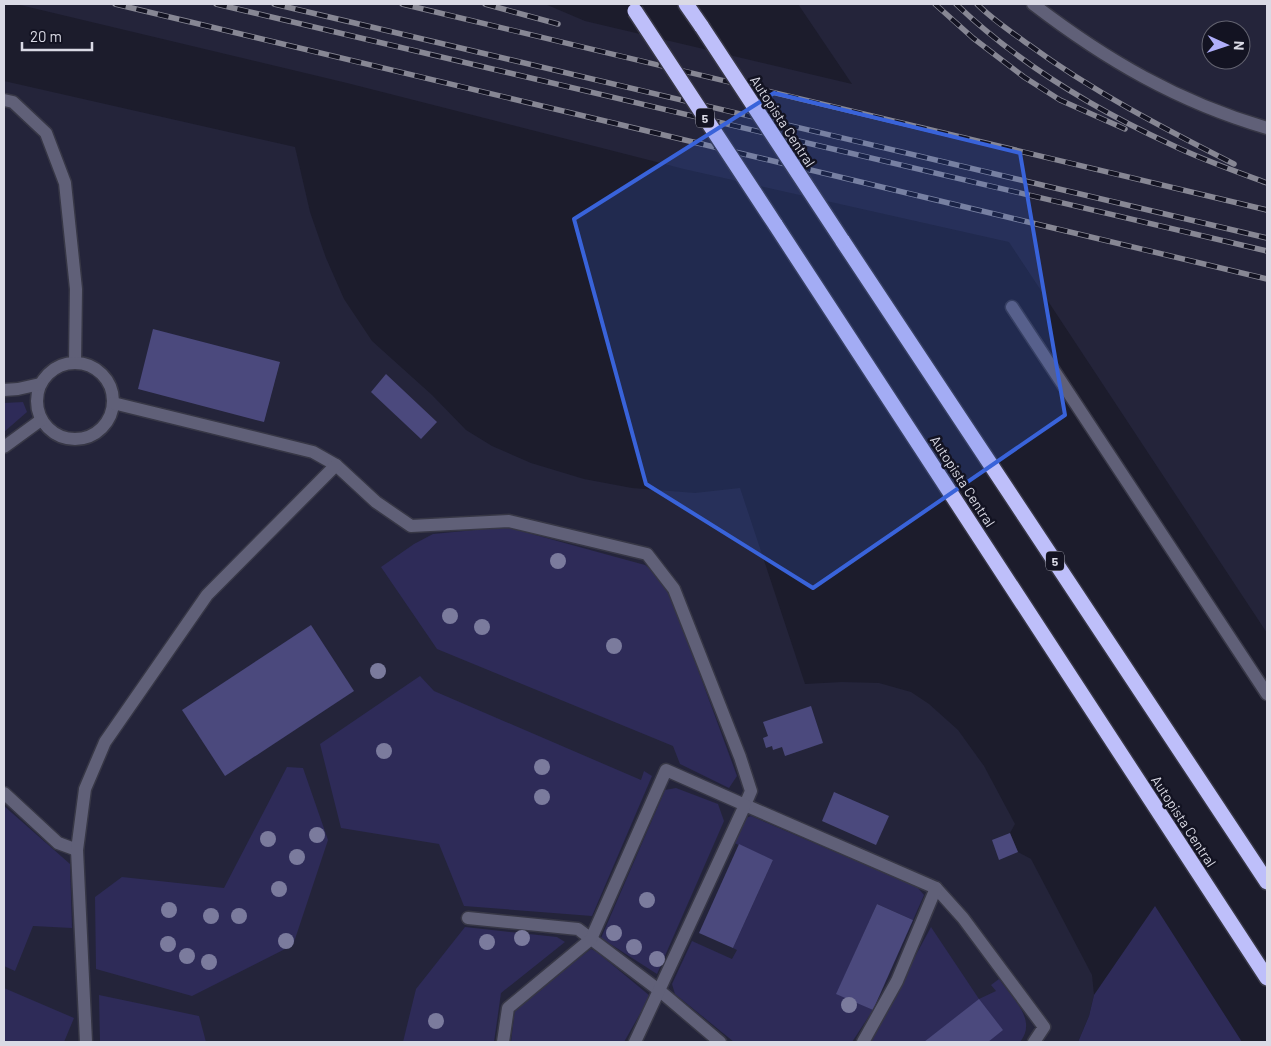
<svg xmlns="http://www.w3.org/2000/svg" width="1271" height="1046" font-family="Barlow,sans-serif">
  <rect width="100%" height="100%" fill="#1c1c2c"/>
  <!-- built -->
  <g fill="#24243a" fill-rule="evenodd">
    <path d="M16 4H545L585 21 852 84 798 4H1267V633L1009 242 684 169 347 83ZM1211 30H1241V60H1211Z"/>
    <path d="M4 81 295 147 310 212 326 258 344 299 372 341 432 395 466 430 492 446 531 463 584 479 632 488 695 493 740 488 805 684 842 682 879 683 911 692 929 704 958 730 984 766 1015 824 1010 833 1018 852 1031 859 1092 975 1094 995 1089 1016 1078 1042H4Z"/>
  </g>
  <!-- green -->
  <g fill="#2e2b58">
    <path d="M23 402 27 412 4 432V403Z"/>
    <path d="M506 527 645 565 656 573 672 599 737 776 729 788 680 764 673 746 437 649 381 567 414 544 433 534Z"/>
    <path d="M420 676 434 691 641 780 644 771 652 776 592 916 464 906 439 844 341 828 320 744Z"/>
    <path d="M287 767 303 768 328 840 293 945 192 996 96 969 95 897 122 877 224 888Z"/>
    <path d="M676 788 718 804 724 821 657 974 601 938 665 790Z"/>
    <path d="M4 806 70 864 72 928 33 926 15 971 4 966Z"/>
    <path d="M751 816 917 887 924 895 913 920 877 904 837 993 873 1010 852 1042H734L675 994 672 984 692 941 732 959 737 950 733 948 773 860 732 842 743 819Z"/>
    <path d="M1155 906 1242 1042H1078L1089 1016 1094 995Z"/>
    <path d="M465 927 557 937 565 942 501 993 494 1042H403L416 989Z"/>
    <path d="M931 927 979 999 996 991 991 985 999 979C1012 998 1038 1020 1020 1042H869Z"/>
    <path d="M591 949 597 952 650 996 624 1042H511L515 1008Z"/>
    <path d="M4 988 74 1018 64 1042H4Z"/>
    <path d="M99 995 199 1016 206 1042H100Z"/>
  </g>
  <!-- building -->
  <g fill="#4b497d">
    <path d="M153 329 280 362 264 422 138 389Z"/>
    <path d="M386 374 437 422 421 439 371 392Z"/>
    <path d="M311 625 354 691 225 776 182 710Z"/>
    <path d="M811 706 823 743 785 756 782 747 773 750 772 746 766 748 763 738 768 736 763 722Z"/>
    <path d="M834 792 889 816 876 845 822 821Z"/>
    <path d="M1010 833 1018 852 999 860 992 840Z"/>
    <path d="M739 844 773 860 733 948 699 933Z"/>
    <path d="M877 904 913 920 873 1010 836 994Z"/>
    <path d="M979 999 1003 1030 988 1042H924Z"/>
  </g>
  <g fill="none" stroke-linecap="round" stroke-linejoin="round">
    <!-- service casing -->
    <g stroke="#373746" stroke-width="15">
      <g id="service">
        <path d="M1033 4C1106 60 1178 102 1267 128"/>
        <path d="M4 100 13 102 46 133 65 183 76 289 75 362"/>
        <path d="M1012 307 1267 694"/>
        <circle cx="75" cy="401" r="38"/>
        <path d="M4 390 18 389 40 384"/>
        <path d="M113 403 313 452 336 465 376 502 411 526 509 521 647 554 674 589 740 757 751 791 745 805 936 888 963 918 1044 1027 1034 1042"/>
        <path d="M4 447 41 420"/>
        <path d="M4 793 58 843 77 850"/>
        <path d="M468 918 578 929 660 991 720 1042"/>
        <path d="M86 1042 77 850 85 789 105 742 207 595 336 465"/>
        <path d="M503 1042 508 1008 591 939 666 770 745 805 635 1042"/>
        <path d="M863 1042 897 981 936 888"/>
      </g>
    </g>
    <!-- motorway casing -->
    <g stroke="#373746" stroke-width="18">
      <g id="motorway">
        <path d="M686 4 702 27"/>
        <path d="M775 224 1267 978"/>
        <path d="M842 240 1267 882"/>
      </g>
    </g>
    <!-- service -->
    <use href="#service" stroke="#606078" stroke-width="12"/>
    <!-- motorway -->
    <use href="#motorway" stroke="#bebffa" stroke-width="15"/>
    <!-- rail casing -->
    <g stroke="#878794" stroke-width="5.5">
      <g id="rail">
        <path d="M115 4 1267 279"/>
        <path d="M216 4 1267 251"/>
        <path d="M274 4 1267 238"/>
        <path d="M402 4 1267 210"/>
        <path d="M485 4 558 24"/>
        <path d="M935 4 973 38 1024 77 1060 100 1125 129"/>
        <path d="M956 4C1018 63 1094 109 1172 145 1203 160 1235 171 1267 183"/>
        <path d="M977 4C992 19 1011 32 1028 44 1092 91 1163 128 1234 164"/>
      </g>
    </g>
    <!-- rail -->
    <use href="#rail" stroke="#131322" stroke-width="4" stroke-dasharray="11" stroke-linecap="butt"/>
    <!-- motorway-bridge casing -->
    <g stroke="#373746" stroke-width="18" stroke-linecap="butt">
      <g id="motorway-bridge">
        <path d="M635 11 775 224"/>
        <path d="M702 27 842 240"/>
      </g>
    </g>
    <!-- motorway-bridge -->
    <use href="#motorway-bridge" stroke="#bebffa" stroke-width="15"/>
  </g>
  <!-- trees -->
  <g fill="#7b7b9d">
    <circle cx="558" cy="561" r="8"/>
    <circle cx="450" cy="616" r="8"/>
    <circle cx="482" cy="627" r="8"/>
    <circle cx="614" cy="646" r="8"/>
    <circle cx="378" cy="671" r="8"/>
    <circle cx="384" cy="751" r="8"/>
    <circle cx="542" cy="767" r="8"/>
    <circle cx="542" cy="797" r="8"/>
    <circle cx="317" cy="835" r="8"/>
    <circle cx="268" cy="839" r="8"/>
    <circle cx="297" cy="857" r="8"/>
    <circle cx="279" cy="889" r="8"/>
    <circle cx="647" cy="900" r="8"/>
    <circle cx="169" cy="910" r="8"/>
    <circle cx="211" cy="916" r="8"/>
    <circle cx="239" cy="916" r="8"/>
    <circle cx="614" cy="933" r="8"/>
    <circle cx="522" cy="938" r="8"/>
    <circle cx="286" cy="941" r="8"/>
    <circle cx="487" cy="942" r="8"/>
    <circle cx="168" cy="944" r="8"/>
    <circle cx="634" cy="947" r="8"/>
    <circle cx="187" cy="956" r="8"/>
    <circle cx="657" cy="959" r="8"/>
    <circle cx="209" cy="962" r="8"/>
    <circle cx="849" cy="1005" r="8"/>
    <circle cx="436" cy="1021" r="8"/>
  </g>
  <!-- marked area -->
  <path fill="#3963da" fill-opacity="0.2" stroke="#3963da" stroke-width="4" stroke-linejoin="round" d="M774 93 1020 153 1065 415 813 588 646 484 574 219Z"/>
  <g text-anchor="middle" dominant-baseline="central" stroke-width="5" stroke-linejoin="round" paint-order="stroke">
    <!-- shield labels -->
    <g fill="#131322" stroke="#9e9eaa" stroke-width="1">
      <rect x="696" y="108.5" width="18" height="19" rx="4"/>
      <rect x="1046" y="551.5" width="18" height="19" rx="4"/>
    </g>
    <g font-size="12" font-weight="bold" fill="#dadae5">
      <text x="705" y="118">5</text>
      <text x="1055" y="561">5</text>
    </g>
    <!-- street labels -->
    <g font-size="14" fill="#dadae5" stroke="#131322">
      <text transform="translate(783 121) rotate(57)">Autopista Central</text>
      <text transform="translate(963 481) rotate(57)">Autopista Central</text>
      <text transform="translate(1184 821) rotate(57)">Autopista Central</text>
    </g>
  </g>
  <!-- border -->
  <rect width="1271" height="1046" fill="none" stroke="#dadae5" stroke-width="10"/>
  <!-- north arrow -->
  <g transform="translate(1226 45) rotate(93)"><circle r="24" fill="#131322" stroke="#636370"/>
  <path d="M0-4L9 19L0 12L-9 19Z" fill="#afaefa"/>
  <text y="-8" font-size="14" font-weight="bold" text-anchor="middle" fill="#dadae5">N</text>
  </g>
  <!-- scale -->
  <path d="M22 42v8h70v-8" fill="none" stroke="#dadae5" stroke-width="2.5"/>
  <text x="30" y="42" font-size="15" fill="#dadae5" stroke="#131322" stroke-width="4" paint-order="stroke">20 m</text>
</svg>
